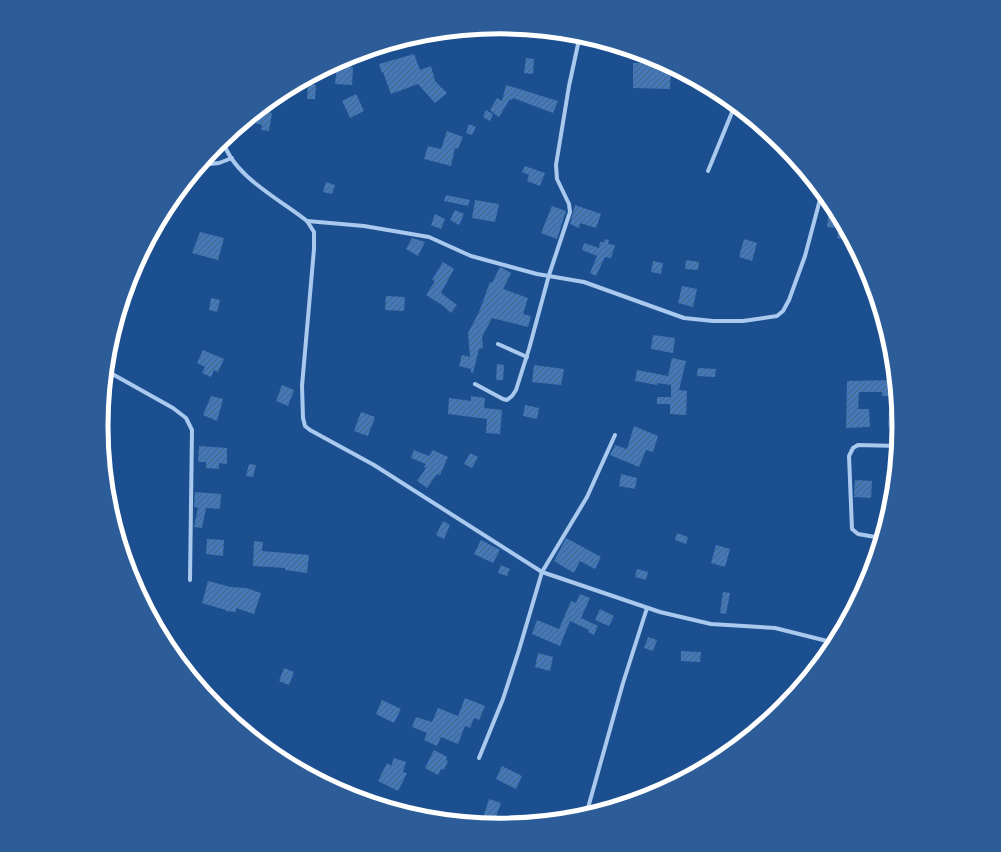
<svg xmlns="http://www.w3.org/2000/svg" width="1001" height="852" font-family="'Varela Round',sans-serif">
  <defs>
    <pattern id="building-hatch" width="6" height="6" patternUnits="userSpaceOnUse"><rect width="6" height="6" fill="#4478b7"/><path d="M-1 1l2-2M0 6l6-6M5 7l2-2" fill="none" stroke="#486282"/></pattern>
  </defs>
  <rect width="100%" height="100%" fill="#1b4f8f"/>
  <!-- building -->
  <g fill="url(#building-hatch)">
    <path d="M414 54 420 70 431 66 435 81 447 93 435 103 418 84 391 94 383 72 382 73 379 64Z"/>
    <path d="M526 58 534 59 533 74 524 73Z"/>
    <path d="M633 63H663L671 67 670 89 633 88Z"/>
    <path d="M337 66 353 67 352 85 335 84Z"/>
    <path d="M308 84 316 85 315 99H307Z"/>
    <path d="M506 85 558 101 553 113 513 98 512 100 510 99 499 117 497 116 490 110 497 98 502 101Z"/>
    <path d="M356 94 364 111 350 118 342 101Z"/>
    <path d="M259 110 272 113 269 131 261 130 262 125 255 123 257 112Z"/>
    <path d="M486 110 493 114 490 121 483 117Z"/>
    <path d="M469 124 476 127 472 135 466 133Z"/>
    <path d="M447 131 463 137 458 149 455 148 451 166 424 159 428 146 441 149Z"/>
    <path d="M525 166 545 173 540 186 527 181 529 175 522 172Z"/>
    <path d="M326 182 335 185 332 194 323 192Z"/>
    <path d="M446 195 470 200 468 206 444 201Z"/>
    <path d="M475 200 499 204 495 222 472 218Z"/>
    <path d="M830 202 832 205 852 241 837 238 839 228 827 227Z"/>
    <path d="M575 205 601 214 596 228 580 223 579 228 570 224Z"/>
    <path d="M552 206 566 211 557 239 541 233Z"/>
    <path d="M455 210 464 214 459 225 450 220Z"/>
    <path d="M435 214 445 219 441 229 431 225Z"/>
    <path d="M200 232 224 238 218 260 192 253Z"/>
    <path d="M412 238 425 242 418 256 406 249Z"/>
    <path d="M605 239 609 240 608 244 615 245 611 258 605 257 596 276 590 273 597 256 582 250 584 243 599 248 600 242H604Z"/>
    <path d="M744 239 757 243 752 261 739 257Z"/>
    <path d="M686 260 699 262 698 270 685 269Z"/>
    <path d="M653 261 663 263 661 274 651 272Z"/>
    <path d="M443 262 454 269 441 293 457 305 451 313 442 305 426 295 435 281 432 280Z"/>
    <path d="M500 267 511 273 503 289 528 298 523 314 531 316 528 327 492 318 482 337 483 348 479 349 473 373 471 372V369L459 366 462 355 470 357 468 333 479 312 490 282 492 283Z"/>
    <path d="M682 286 697 289 693 307 678 303Z"/>
    <path d="M386 296 405 297 404 311 385 310Z"/>
    <path d="M211 298 220 300 217 312 209 310Z"/>
    <path d="M653 335 675 338 673 353 651 349Z"/>
    <path d="M203 350 224 359 218 372 214 370 211 377 202 373 205 367 197 363Z"/>
    <path d="M672 358 686 361 679 390 687 391 686 415 670 414V404H657V397H671V385L657 383V385L635 381 637 370 668 376Z"/>
    <path d="M497 364 504 365 503 380H496Z"/>
    <path d="M534 365 564 369 561 385 532 382Z"/>
    <path d="M698 368 716 369 715 377 697 376Z"/>
    <path d="M895 380 897 396H882V392H859L858 409H869L870 427 846 428 847 381Z"/>
    <path d="M282 385 294 390 288 406 276 401Z"/>
    <path d="M211 396 223 399 217 421 203 415Z"/>
    <path d="M471 396 485 398 484 408 502 410 500 434 486 433 487 419 448 414 449 398 471 401Z"/>
    <path d="M525 405 539 408 537 419 523 416Z"/>
    <path d="M889 411H898L899 428 888 427Z"/>
    <path d="M361 412 375 417 368 436 354 431Z"/>
    <path d="M634 426 658 436 653 452 646 450 639 467 610 455 615 445 627 449Z"/>
    <path d="M199 446 227 448V464L219 463V469L206 468V462H198Z"/>
    <path d="M414 450 429 456 433 450 448 457 440 475 437 474 427 488 417 481 426 468 424 467 426 464 411 458Z"/>
    <path d="M470 453 478 457 472 468 464 464Z"/>
    <path d="M249 464 256 465 253 477 246 476Z"/>
    <path d="M621 474 637 478 635 489 619 486Z"/>
    <path d="M855 480 872 481 871 498 854 497Z"/>
    <path d="M195 492 221 494 220 509 206 508 202 528 194 527 198 508 194 507Z"/>
    <path d="M443 521 450 525 444 539 436 535Z"/>
    <path d="M677 533 688 537 686 544 675 540Z"/>
    <path d="M566 538 601 557 595 569 580 561 574 573 554 561Z"/>
    <path d="M207 539 224 540 223 556 206 554Z"/>
    <path d="M481 540 500 550 493 563 474 554Z"/>
    <path d="M254 541 263 542 262 551 309 555 307 573 285 570V568L253 566Z"/>
    <path d="M716 545 730 549 725 567 711 563Z"/>
    <path d="M501 565 510 569 507 576 498 573Z"/>
    <path d="M637 569 648 572 646 580 635 577Z"/>
    <path d="M208 581 231 587 246 588 261 593 254 614 236 608V612L226 611V610L202 603Z"/>
    <path d="M723 592 730 593 726 614 720 613Z"/>
    <path d="M580 594 590 598 581 618 598 626 594 635 588 632 589 630 570 621 560 646 532 634 537 620 559 629 571 601 576 603Z"/>
    <path d="M600 609 614 616 609 626 595 620Z"/>
    <path d="M648 637 657 640 653 651 644 648Z"/>
    <path d="M681 651 701 652 700 662 681 661Z"/>
    <path d="M538 653 553 657 550 671 535 667Z"/>
    <path d="M284 668 294 672 289 685 279 681Z"/>
    <path d="M465 698 485 706 479 720 474 718 470 728 465 726 458 744 441 737 437 746 424 740 427 733 412 727 416 717 432 722 438 708 458 716Z"/>
    <path d="M382 700 401 709 394 723 376 714Z"/>
    <path d="M434 750 447 757 446 760 448 761 444 770 441 769 438 775 425 768Z"/>
    <path d="M394 758 406 762 403 772 407 773 398 791 378 781 387 763 391 766Z"/>
    <path d="M502 766 522 776 516 789 496 779Z"/>
    <path d="M489 799 501 803 495 819 484 815Z"/>
  </g>
  <g fill="none" stroke-linecap="round" stroke-linejoin="round">
    <!-- street -->
    <g stroke="#a9c9ee" stroke-width="4">
      <path d="M223 140C231 175 281 200 307 221L314 232V249L302 386 303 418 305 426 310 430 374 465 542 572 660 612 711 624 775 628 835 643"/>
      <path d="M201 165 219 163 232 158"/>
      <path d="M708 171 735 105"/>
      <path d="M307 221 364 226 429 237 471 256 537 274 584 282 684 318 713 321H743L777 316 783 311 789 300 805 256 822 192"/>
      <path d="M498 344 527 357"/>
      <path d="M107 371 173 408 186 418 192 430 190 580"/>
      <path d="M475 384 503 399 507 400 512 396 516 390 529 349 549 275 570 212 569 204 557 179 556 165 569 86 580 35"/>
      <path d="M881 538 858 534 852 529 849 456 853 448 858 445 898 446"/>
      <path d="M479 758 503 699 519 650 542 572 587 497 615 435"/>
      <path d="M586 815 623 683 647 608"/>
    </g>
  </g>
  <!-- crop -->
  <path d="M0 0H1001V852H0ZM108 426a392 392 0 1 1 784 0a392 392 0 1 1-784 0Z" fill="#2d5d98" fill-rule="evenodd"/>
  <path fill="none" stroke="#fff" stroke-width="5" d="M108 426a392 392 0 1 1 784 0a392 392 0 1 1-784 0Z"/>
</svg>
